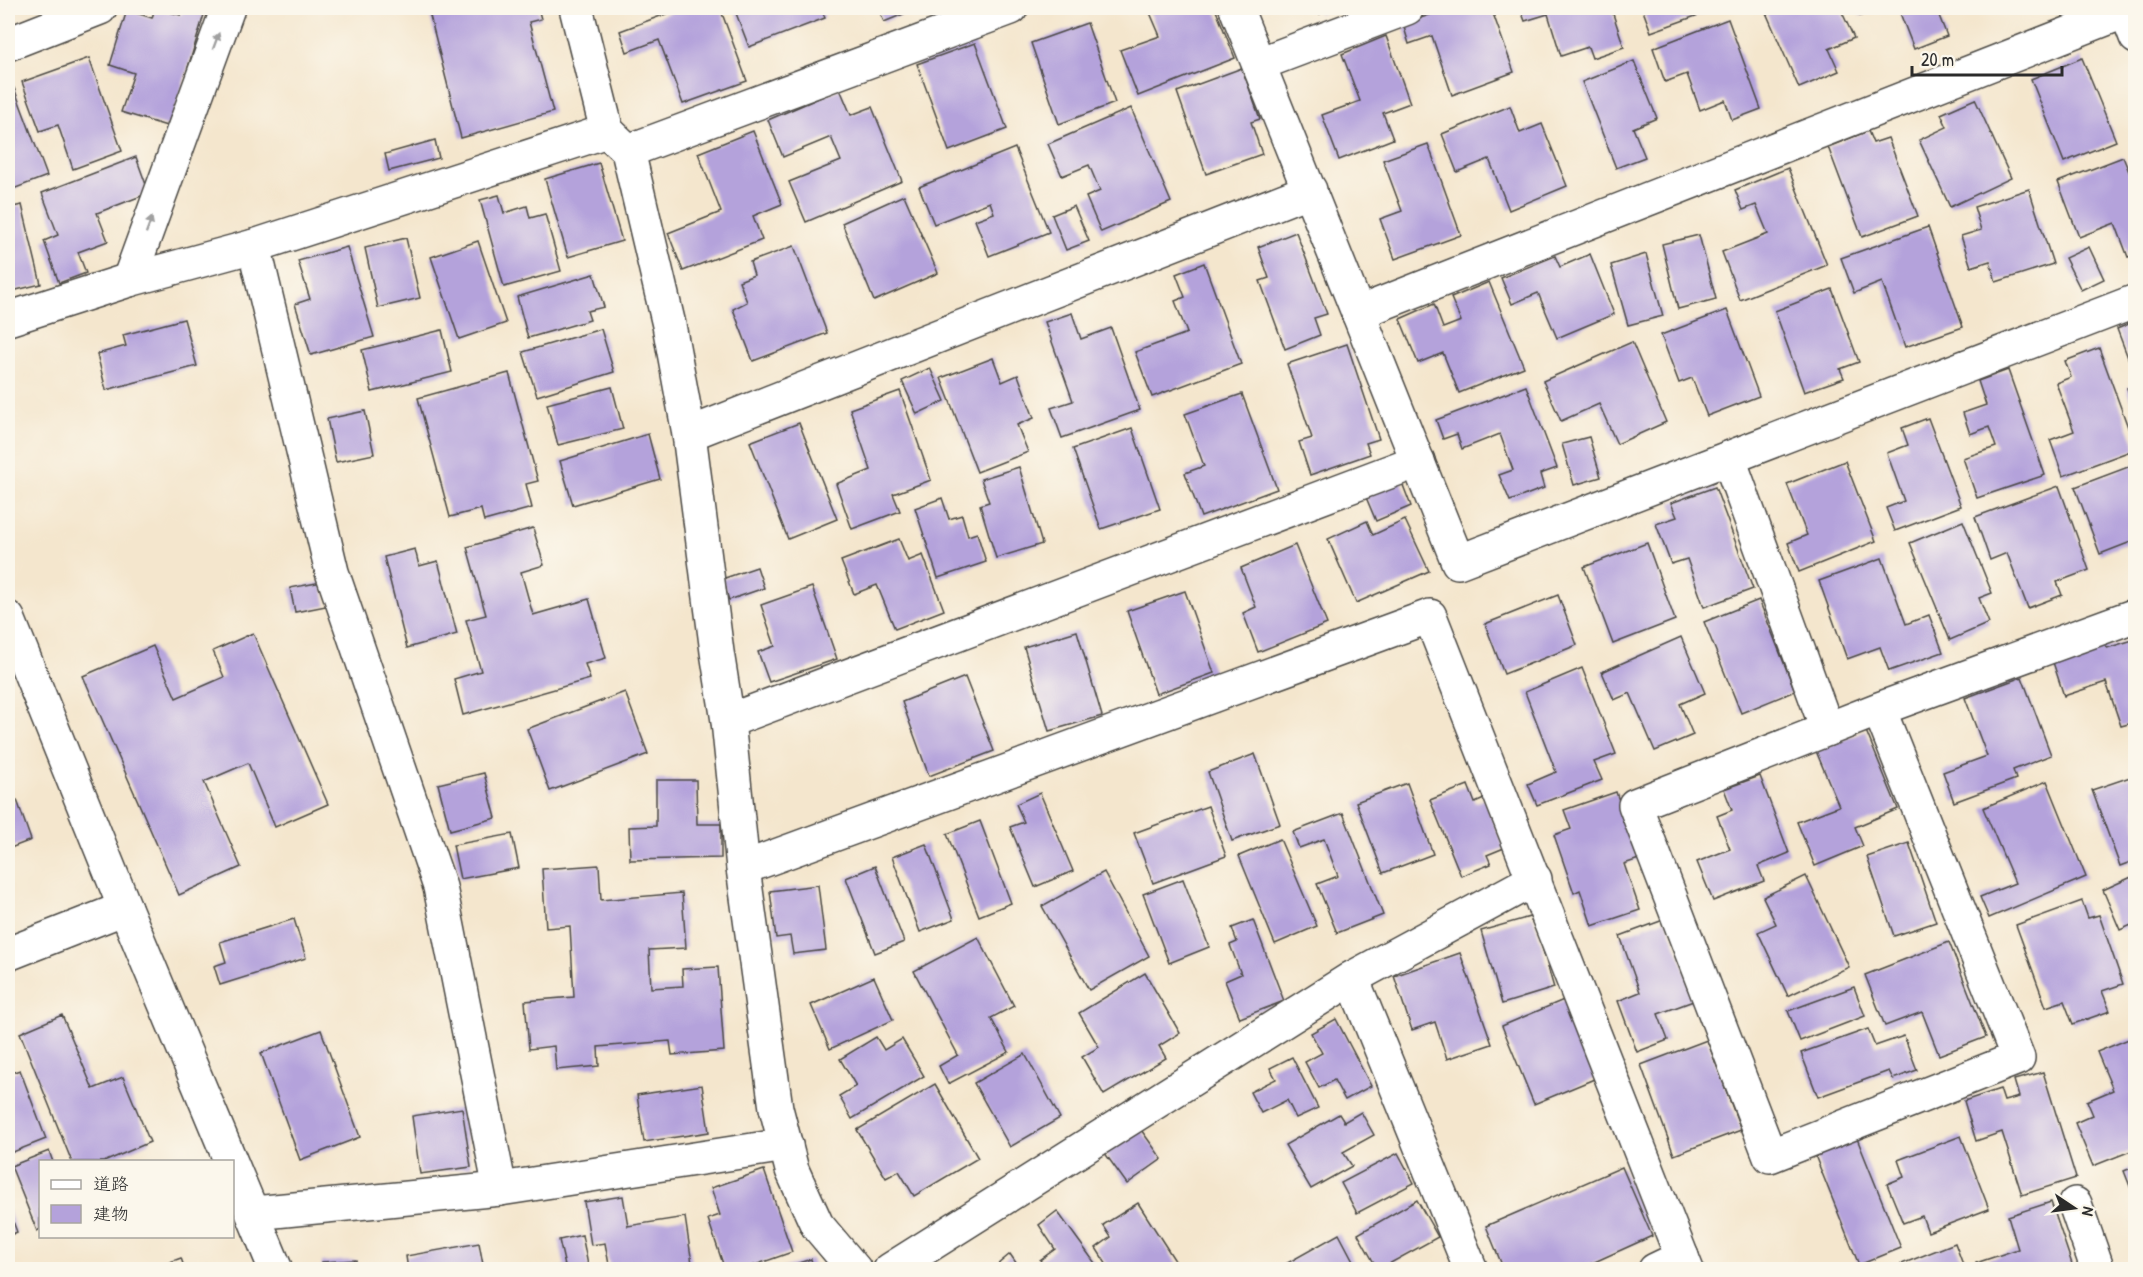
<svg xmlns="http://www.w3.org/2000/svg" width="2143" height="1277" font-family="'Patrick Hand','Klee One',sans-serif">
  <rect width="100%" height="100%" fill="#fbf7ec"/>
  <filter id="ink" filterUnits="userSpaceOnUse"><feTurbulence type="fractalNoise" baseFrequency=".0167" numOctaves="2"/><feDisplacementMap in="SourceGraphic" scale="12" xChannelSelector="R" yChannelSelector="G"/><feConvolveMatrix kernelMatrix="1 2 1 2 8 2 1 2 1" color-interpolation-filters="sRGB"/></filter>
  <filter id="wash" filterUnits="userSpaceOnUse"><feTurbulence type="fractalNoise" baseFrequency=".008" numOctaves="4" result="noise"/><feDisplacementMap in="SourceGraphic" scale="24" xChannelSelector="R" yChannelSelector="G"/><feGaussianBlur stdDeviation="1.35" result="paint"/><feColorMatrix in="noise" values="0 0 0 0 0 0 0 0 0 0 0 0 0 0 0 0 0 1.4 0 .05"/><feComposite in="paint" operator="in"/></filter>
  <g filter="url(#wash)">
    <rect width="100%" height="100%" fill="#f4e6cd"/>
    <g id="blocks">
      <!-- building -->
      <g fill="#b4a2db">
        <path d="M155 8 181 15 184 8H206L170 127 121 112 134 73 110 65 127 10 152 18Z"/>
        <path d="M428 8H538L541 19 529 22 553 112 461 138Z"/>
        <path d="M682 8H720L747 81 683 104 659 40 627 52 620 31Z"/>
        <path d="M734 8H821L825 18 749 47Z"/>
        <path d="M878 8H918L884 22Z"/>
        <path d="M1148 8H1215L1235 58 1138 96 1120 50 1160 36Z"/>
        <path d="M1316 8H1336L1319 14Z"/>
        <path d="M1450 8H1491L1514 72 1452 95 1432 36 1409 44 1403 24Z"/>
        <path d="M1520 8H1611L1624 47 1592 58 1588 47 1561 56 1548 14 1525 21Z"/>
        <path d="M1642 8H1718L1651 32Z"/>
        <path d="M1764 8H1840L1854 38 1829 49 1839 71 1799 88Z"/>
        <path d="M1856 8H1882L1860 16Z"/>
        <path d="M1898 8H1936L1947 36 1914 49Z"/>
        <path d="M1728 19 1761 109 1732 120 1725 100 1700 110 1687 74 1665 82 1653 48Z"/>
        <path d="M1087 23 1115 103 1059 124 1031 43Z"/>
        <path d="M1386 36 1410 103 1383 113 1393 139 1339 160 1322 115 1360 101 1342 54Z"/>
        <path d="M975 43 1007 129 949 151 917 64Z"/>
        <path d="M89 58 122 151 73 169 58 125 40 131 22 82Z"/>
        <path d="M2082 58 2116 141 2064 162 2031 79Z"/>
        <path d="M1634 61 1657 118 1633 128 1645 157 1616 168 1582 82Z"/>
        <path d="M1242 68 1260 119 1251 122 1262 154 1206 174 1177 92Z"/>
        <path d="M14 88 47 176 8 191V90Z"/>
        <path d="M840 89 851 115 872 107 902 181 806 222 789 182 841 161 831 137 783 157 768 120Z"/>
        <path d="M1975 99 2011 178 1950 207 1919 140 1947 127 1941 114Z"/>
        <path d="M1510 106 1520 133 1542 124 1567 186 1509 210 1489 159 1457 172 1442 134Z"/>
        <path d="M1131 108 1171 202 1101 232 1086 197 1100 191 1089 165 1062 176 1048 144Z"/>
        <path d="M753 131 782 204 753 216 762 240 683 271 668 233 721 212 698 153Z"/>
        <path d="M1868 131 1873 143 1888 138 1918 216 1862 237 1828 147Z"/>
        <path d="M435 140 439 158 389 171 385 154Z"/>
        <path d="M1428 144 1461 235 1395 259 1380 219 1402 211 1383 160Z"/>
        <path d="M1015 148 1049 232 989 256 975 220 994 213 990 202 934 224 919 187Z"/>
        <path d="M136 157 149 193 97 213 108 241 78 252 86 273 59 283 44 241 58 235 42 193Z"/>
        <path d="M2123 157 2136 189V255L2128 257 2115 223 2079 237 2058 182Z"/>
        <path d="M599 163 622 241 568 257 545 179Z"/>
        <path d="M1788 168 1827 265 1740 300 1722 252 1768 234 1756 205 1743 210 1735 190Z"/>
        <path d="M2029 189 2053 264 1996 282 1990 261 1971 267 1961 236 1981 230 1974 207Z"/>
        <path d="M499 195 504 213 527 206 530 218 545 214 561 271 504 287 480 200Z"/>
        <path d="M904 195 938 273 874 301 842 223Z"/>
        <path d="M22 205 41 284 8 292V208Z"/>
        <path d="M1074 206 1089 241 1066 250 1052 215Z"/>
        <path d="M1928 227 1963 327 1905 347 1882 282 1854 293 1841 258Z"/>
        <path d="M1296 232 1327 314 1314 318 1320 335 1285 349 1260 281 1269 278 1258 247Z"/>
        <path d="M1699 235 1716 299 1678 309 1662 244Z"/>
        <path d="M406 238 420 298 378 308 365 248Z"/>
        <path d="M478 241 506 323 459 339 431 257Z"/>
        <path d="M794 246 827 333 753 361 733 309 747 302 739 281 754 275 750 262Z"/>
        <path d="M347 247 374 337 311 355 295 304 310 299 298 261Z"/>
        <path d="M2089 247 2104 279 2081 290 2065 258Z"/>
        <path d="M1590 254 1614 314 1557 338 1538 293 1512 304 1501 278 1555 256 1560 267Z"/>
        <path d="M1646 254 1663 316 1628 325 1611 265Z"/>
        <path d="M1204 263 1241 364 1152 397 1135 352 1187 333 1175 301 1185 297 1176 274Z"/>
        <path d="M594 274 604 307 587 311 590 320 528 338 517 297Z"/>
        <path d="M1489 282 1524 367 1459 393 1443 353 1418 363 1400 319 1434 304 1443 328 1461 321 1451 298Z"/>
        <path d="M1832 289 1859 362 1840 369 1844 378 1804 392 1775 311Z"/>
        <path d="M1727 310 1759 396 1707 416 1692 378 1679 383 1661 335Z"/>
        <path d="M1072 313 1081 339 1111 328 1140 410 1062 438 1051 408 1073 401 1045 322Z"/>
        <path d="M184 319 197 366 106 390 97 354 126 346 123 335Z"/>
        <path d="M2136 321V376H2135L2117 329Z"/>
        <path d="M601 329 614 372 537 396 523 352Z"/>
        <path d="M442 330 452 372 372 392 362 350Z"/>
        <path d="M1632 342 1666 422 1617 444 1599 404 1561 421 1543 381Z"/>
        <path d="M1347 344 1379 439 1366 443 1370 454 1310 475 1299 442 1312 438 1287 364Z"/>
        <path d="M2099 348 2136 449 2063 476 2050 440 2074 431 2056 383 2071 377 2065 361Z"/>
        <path d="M993 358 1002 382 1018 375 1034 418 1017 425 1028 452 977 472 941 378Z"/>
        <path d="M930 368 945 401 917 414 902 381Z"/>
        <path d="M2008 370 2045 475 1977 498 1963 458 1996 447 1989 427 1970 434 1963 413 1986 405 1978 381Z"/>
        <path d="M509 373 538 481 526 484 532 508 484 521 481 509 450 517 418 398Z"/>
        <path d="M2136 384V410H2135L2127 388Z"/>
        <path d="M1526 386 1557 468 1540 474 1544 488 1510 501 1499 475 1513 470 1500 434 1462 449 1457 434 1443 439 1436 420Z"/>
        <path d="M612 387 623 429 558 445 547 404Z"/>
        <path d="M900 391 931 480 893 494 900 511 852 529 836 484 871 470 850 409Z"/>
        <path d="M1242 394 1277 489 1201 517 1185 473 1204 466 1185 414Z"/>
        <path d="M365 411 374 454 336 462 327 419Z"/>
        <path d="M1928 418 1961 506 1895 531 1886 508 1904 501 1887 453 1908 445 1902 428Z"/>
        <path d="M799 423 837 519 788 539 750 442Z"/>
        <path d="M1132 428 1160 509 1101 529 1073 449Z"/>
        <path d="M648 434 660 479 573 505 560 461Z"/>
        <path d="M1589 437 1601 477 1574 485 1562 444Z"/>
        <path d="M1845 461 1876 541 1799 572 1788 543 1807 535 1787 484Z"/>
        <path d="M2136 464V540L2100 554 2075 487Z"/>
        <path d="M1019 467 1042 544 996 558 980 505 989 502 981 479Z"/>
        <path d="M1401 480 1411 506 1376 521 1365 495Z"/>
        <path d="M2059 486 2089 570 2057 582 2062 595 2028 608 2007 553 1990 560 1975 517Z"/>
        <path d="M1715 487 1753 589 1704 607 1687 559 1671 564 1656 524 1677 517 1671 503Z"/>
        <path d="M942 498 949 519 962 515 968 536 977 533 986 562 938 578 915 508Z"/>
        <path d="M1405 520 1429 571 1356 603 1328 539 1367 521 1373 535Z"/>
        <path d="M1963 521 1992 593 1979 598 1989 623 1950 640 1910 543Z"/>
        <path d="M533 528 544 565 521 572 533 615 589 599 606 658 585 664 590 679 463 715 454 679 481 671 466 620 486 615 467 547Z"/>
        <path d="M899 539 908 561 923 555 944 610 895 629 877 585 854 594 841 561Z"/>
        <path d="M1647 543 1675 620 1613 644 1584 567Z"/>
        <path d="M1295 545 1327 624 1258 652 1243 613 1256 607 1241 568Z"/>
        <path d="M415 549 419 566 438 561 457 634 407 648 384 557Z"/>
        <path d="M1882 558 1906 624 1929 615 1943 652 1889 671 1880 647 1847 659 1819 581Z"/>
        <path d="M757 567 764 588 729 600 722 579Z"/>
        <path d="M322 582 326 606 295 612 290 588Z"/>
        <path d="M812 587 837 659 769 682 758 652 775 646 761 605Z"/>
        <path d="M1185 591 1214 673 1156 694 1127 611Z"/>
        <path d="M1558 595 1577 645 1504 674 1485 624Z"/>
        <path d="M1759 600 1795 691 1741 713 1704 622Z"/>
        <path d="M1077 631 1102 716 1049 731 1024 647Z"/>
        <path d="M253 633 328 804 275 827 248 763 204 782 241 867 179 895 83 676 153 646 176 698 224 677 213 651Z"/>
        <path d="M1681 637 1705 693 1680 704 1693 735 1655 751 1630 693 1614 700 1602 672Z"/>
        <path d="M2104 638 2107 648 2136 639V722L2121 726 2106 682 2064 696 2051 656Z"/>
        <path d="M1582 668 1616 754 1594 762 1602 780 1537 805 1528 784 1556 772 1525 692Z"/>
        <path d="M965 677 994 751 929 776 902 702Z"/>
        <path d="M2022 677 2051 755 2013 770 2016 779 1954 802 1943 772 1987 756 1965 698Z"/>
        <path d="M625 692 648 754 550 791 527 729Z"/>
        <path d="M1866 731 1898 809 1855 827 1863 846 1815 866 1797 822 1839 806 1816 751Z"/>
        <path d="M1255 754 1280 824 1232 841 1208 772Z"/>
        <path d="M484 773 496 818 450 830 438 784Z"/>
        <path d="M2136 775V860L2120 866 2092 790Z"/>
        <path d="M1760 776 1789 853 1758 866 1764 881 1713 901 1697 862 1730 849 1717 816 1732 810 1724 789Z"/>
        <path d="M656 780H696L697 824H721V858L630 860 629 827 656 826Z"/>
        <path d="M2047 781 2086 877 1989 918 1980 897 2015 883 1983 808Z"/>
        <path d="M1407 783 1433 854 1383 873 1356 802Z"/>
        <path d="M1468 785 1475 803 1484 799 1504 848 1487 855 1491 864 1461 876 1430 800Z"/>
        <path d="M1616 792 1639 859 1624 864 1640 910 1592 926 1580 890 1574 893 1554 835 1571 829 1564 810Z"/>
        <path d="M1040 793 1073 871 1035 887 1010 827 1024 822 1016 804Z"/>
        <path d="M17 800 31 840 8 849V803Z"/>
        <path d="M1208 806 1226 856 1153 883 1134 833Z"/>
        <path d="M1343 813 1383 915 1337 933 1317 884 1338 876 1324 839 1299 848 1293 832Z"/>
        <path d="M980 821 1011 903 979 916 947 834Z"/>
        <path d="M512 834 519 868 460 879 453 845Z"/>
        <path d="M1280 839 1317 926 1275 944 1239 856Z"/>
        <path d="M1909 843 1936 922 1894 936 1867 857Z"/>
        <path d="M926 844 954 919 920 932 892 857Z"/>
        <path d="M599 865 601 900 682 893 686 948 649 950 651 988 683 986 682 969 718 967 724 1051 672 1055 670 1041 598 1047 599 1066 556 1070 554 1046 529 1049 525 1001 574 997 570 926 546 928 542 869Z"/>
        <path d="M875 866 904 942 875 953 846 878Z"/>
        <path d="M1104 872 1149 956 1089 990 1042 906Z"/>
        <path d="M2136 875V923L2120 930 2103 890Z"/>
        <path d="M1806 876 1849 967 1788 996 1758 932 1776 924 1763 897Z"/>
        <path d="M1183 879 1209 947 1169 963 1143 894Z"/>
        <path d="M818 885 826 950 793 954 790 936 776 938 770 891Z"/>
        <path d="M2082 901 2088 918 2099 915 2123 984 2102 991 2110 1011 2073 1024 2064 1001 2046 1007 2016 925Z"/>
        <path d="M1533 916 1554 988 1502 1004 1481 931Z"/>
        <path d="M294 919 306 958 220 985 214 966 226 962 220 942Z"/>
        <path d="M1666 919 1696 1000 1658 1014 1668 1040 1637 1052 1618 1001 1640 992 1620 936Z"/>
        <path d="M1253 920 1284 1001 1240 1018 1225 981 1241 974 1230 945 1237 942 1232 928Z"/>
        <path d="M978 937 1014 1006 991 1018 1009 1052 948 1084 939 1066 958 1055 914 971Z"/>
        <path d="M1949 942 1986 1037 1939 1055 1922 1012 1885 1026 1865 975Z"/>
        <path d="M1460 953 1492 1044 1447 1059 1435 1022 1412 1030 1394 976Z"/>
        <path d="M1145 973 1180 1033 1159 1046 1166 1058 1104 1095 1082 1057 1099 1047 1079 1013Z"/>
        <path d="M874 977 893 1020 830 1049 811 1005Z"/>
        <path d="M1854 987 1865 1016 1800 1041 1788 1011Z"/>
        <path d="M1566 999 1599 1077 1534 1104 1502 1026Z"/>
        <path d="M62 1015 93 1089 123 1077 150 1142 104 1162H72L20 1033Z"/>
        <path d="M1336 1019 1371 1086 1345 1100 1334 1080 1319 1088 1305 1062 1322 1053 1311 1033Z"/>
        <path d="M1868 1029 1875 1046 1904 1036 1917 1070 1893 1079 1889 1071 1818 1097 1801 1053Z"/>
        <path d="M321 1030 360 1137 300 1160 261 1053Z"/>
        <path d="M2136 1036V1149L2093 1166 2075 1123 2093 1115 2087 1101 2113 1090 2097 1052Z"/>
        <path d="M876 1037 884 1050 902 1039 924 1076 852 1119 839 1096 856 1086 840 1059Z"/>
        <path d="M1707 1040 1741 1130 1674 1155 1641 1065Z"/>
        <path d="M1025 1054 1060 1118 1010 1147 974 1083Z"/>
        <path d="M1292 1057 1318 1108 1296 1118 1287 1100 1261 1113 1250 1092 1276 1079 1270 1068Z"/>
        <path d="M20 1070 46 1139 8 1154V1074Z"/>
        <path d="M2043 1072 2076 1178 2022 1195 2002 1132 1976 1141 1964 1101 2000 1089 2004 1101 2019 1097 2014 1080Z"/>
        <path d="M935 1084 978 1158 914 1196 899 1171 886 1178 857 1130Z"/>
        <path d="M702 1085 709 1132 644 1142 637 1095Z"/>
        <path d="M462 1108 471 1167 420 1174 412 1116Z"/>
        <path d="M1361 1112 1374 1135 1343 1152 1352 1166 1311 1189 1285 1145 1339 1114 1344 1122Z"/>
        <path d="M1139 1127 1162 1159 1127 1184 1104 1152Z"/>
        <path d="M1856 1136 1901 1248 1859 1265 1814 1153Z"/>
        <path d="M1961 1136 1989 1209 1928 1232 1922 1216 1903 1223 1887 1184 1904 1177 1898 1160Z"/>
        <path d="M49 1151 53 1162H40V1229L37 1231 11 1166Z"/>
        <path d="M1398 1153 1414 1183 1357 1213 1341 1183Z"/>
        <path d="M2136 1166V1199H2135L2124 1171Z"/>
        <path d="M1622 1167 1652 1236 1577 1270H1504L1486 1226Z"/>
        <path d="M764 1170 792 1252 741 1270H725L708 1219 720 1215 711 1188Z"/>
        <path d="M623 1196 628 1226 685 1217 693 1270H610L605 1243 591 1245 584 1202Z"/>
        <path d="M1417 1200 1438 1237 1378 1270 1358 1234Z"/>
        <path d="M2051 1202 2074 1270H1979L1976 1263 2018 1249 2008 1216Z"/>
        <path d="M1138 1203 1181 1270H1110L1096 1248 1111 1237 1103 1225Z"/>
        <path d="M8 1208 17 1232 8 1236Z"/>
        <path d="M1057 1211 1100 1270H1047L1040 1260 1055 1249 1039 1225Z"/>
        <path d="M1339 1234 1358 1270H1284L1282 1266Z"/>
        <path d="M582 1235 589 1270H553L565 1266 559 1240Z"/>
        <path d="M479 1243 484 1270H408L406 1256Z"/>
        <path d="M1955 1243 1965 1270H1889V1269Z"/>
        <path d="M1010 1254 1021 1270H991Z"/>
        <path d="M181 1258 185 1270H151V1269Z"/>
        <path d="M811 1259 814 1270H780V1269Z"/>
        <path d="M356 1260 357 1270H322V1262Z"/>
        <path d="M208 1263 211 1270H190V1269Z"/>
      </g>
    </g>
  </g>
  <g filter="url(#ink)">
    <use href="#blocks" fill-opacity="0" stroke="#494743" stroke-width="1.5"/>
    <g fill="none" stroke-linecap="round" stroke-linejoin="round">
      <!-- minor casing -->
      <g stroke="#494743" stroke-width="36">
        <g id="minor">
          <path d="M576 8 607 131 628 151 669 325 689 434 717 652 728 721 743 868 776 1108 792 1170 817 1225 855 1270"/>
          <path d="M1236 8 1458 562 2136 301"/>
          <path d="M8 44 100 8"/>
          <path d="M1259 64 1407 8"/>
          <path d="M628 151 1011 8"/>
          <path d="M254 246 332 572 440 887 500 1189"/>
          <path d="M129 280 228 8"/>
          <path d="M1358 313 2126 11"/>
          <path d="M8 319 129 280 254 246 607 131"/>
          <path d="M689 434 1310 190"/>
          <path d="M1729 459 1827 729"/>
          <path d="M8 618 125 908 276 1270"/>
          <path d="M1879 709 2018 1058 1770 1156 1635 805 1879 709 2136 615"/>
          <path d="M728 721 1418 461"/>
          <path d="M743 868 1430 616 1687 1270"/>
          <path d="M8 954 125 908"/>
          <path d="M1352 978 1471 1270"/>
          <path d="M2075 1204 2098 1270"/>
          <path d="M254 1213 500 1189 786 1145"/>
          <path d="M890 1270 1352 978 1535 879"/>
          <path d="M1655 1270 1682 1257"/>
        </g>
      </g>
      <!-- major casing -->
      <g stroke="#494743" stroke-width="36">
        <path id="major" d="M2125 8 2136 37"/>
      </g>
      <!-- minor -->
      <use href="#minor" stroke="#fff" stroke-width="33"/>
      <!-- major -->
      <use href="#major" stroke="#fff" stroke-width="33"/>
    </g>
    <!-- one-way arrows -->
    <defs><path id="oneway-solid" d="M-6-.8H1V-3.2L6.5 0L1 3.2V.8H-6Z" transform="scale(1.5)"/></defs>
    <g fill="#a0a0a0">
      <use href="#oneway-solid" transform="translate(216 41) rotate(-70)"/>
      <use href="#oneway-solid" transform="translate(149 225) rotate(-70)"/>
    </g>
  </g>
  <!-- margin -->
  <rect width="2143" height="1277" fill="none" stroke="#fbf7ec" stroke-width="30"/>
  <!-- legend -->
  <rect x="39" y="1160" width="195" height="78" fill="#fbf7ec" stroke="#a8a59f" stroke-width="1.5"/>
  <rect x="51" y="1180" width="30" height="9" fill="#ffffff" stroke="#a8a59f" stroke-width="1.5"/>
  <text x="93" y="1190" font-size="18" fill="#2b2b2b">道路</text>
  <rect x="51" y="1205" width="30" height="18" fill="#b4a2db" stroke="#a8a59f" stroke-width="1.5"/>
  <text x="93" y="1220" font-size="18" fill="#2b2b2b">建物</text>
  <!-- north arrow -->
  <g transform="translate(2074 1208) rotate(103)" stroke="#fbf7ec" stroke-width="4.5" paint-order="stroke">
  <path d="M0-4.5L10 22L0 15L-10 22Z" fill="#2b2b2b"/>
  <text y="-9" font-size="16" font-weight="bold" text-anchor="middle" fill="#2b2b2b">N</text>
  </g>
  <!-- scale -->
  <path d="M1912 66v9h150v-9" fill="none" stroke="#2b2b2b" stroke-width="3"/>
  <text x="1921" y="66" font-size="18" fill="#2b2b2b" stroke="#fbf7ec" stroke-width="4.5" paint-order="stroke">20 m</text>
</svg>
